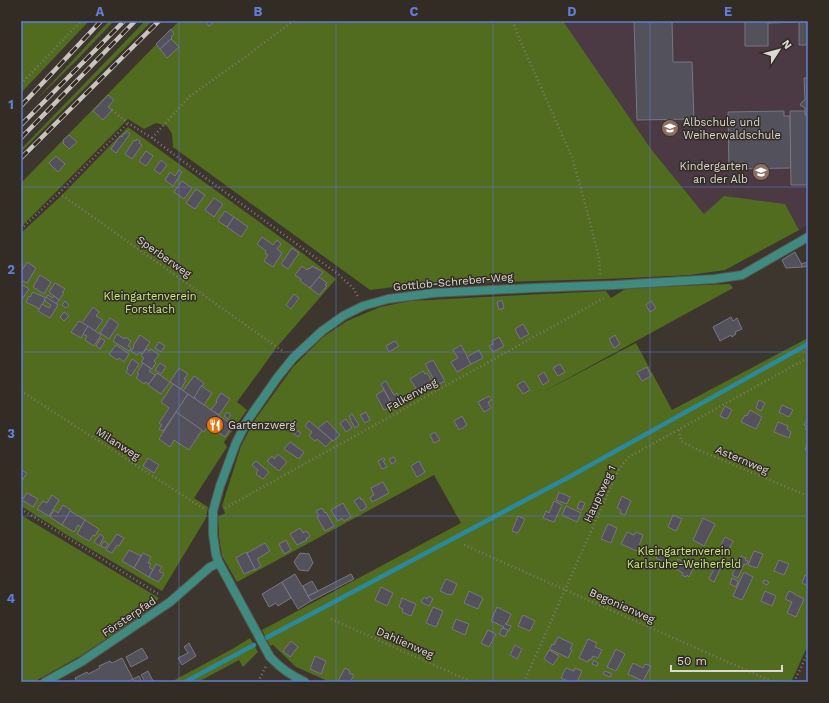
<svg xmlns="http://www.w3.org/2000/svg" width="829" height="703" font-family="'Work Sans',sans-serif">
  <rect width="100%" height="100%" fill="#3d362f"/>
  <!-- education -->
  <path fill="#4b3944" d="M563 21H808V225L799 230 785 204 704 214 651 149Z"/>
  <!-- green -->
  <g fill="#516b1f">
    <path d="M21 21H89L21 93Z"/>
    <path d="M109 21H114L77 60 35 101Z"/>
    <path d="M145 21H152L21 152V149Z"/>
    <path d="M179 21H563L651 149 704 214 724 196 785 204 799 230 725 270 690 275 606 279 501 282 411 285 370 290 173 147 172 134 167 126 156 123 144 129 128 119 57 191 21 227V183Z"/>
    <path d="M128 127 305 255 336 279 277 347 237 402 247 410 224 442 227 447 194 498 208 507 206 518 162 591 67 535 21 506V233L62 195Z"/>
    <path d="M730 284 733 288 543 392 636 343 672 410 808 338V645L791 682H330L296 667 273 645 270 646 262 630 461 523 434 475 237 582 222 556 219 536 218 517 225 513 222 506 241 446 254 421 293 367 323 337 347 321 380 307 410 301 484 297 606 291 611 298 627 288Z"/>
    <path d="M21 515 159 598 146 612 82 655 34 682H21Z"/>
    <path d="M250 638 258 652 243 667 239 660 198 682H171L234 648Z"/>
  </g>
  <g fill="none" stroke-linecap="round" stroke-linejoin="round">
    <!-- stream -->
    <g stroke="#2a899c" stroke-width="4.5">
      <path d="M266 638 569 477 808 344"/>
      <path d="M185 682 254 645"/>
    </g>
  </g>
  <!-- building -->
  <g fill="#53515b" stroke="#797781">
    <path d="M205 21H215L209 26Z"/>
    <path d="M634 21H672L673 62H692L694 119 637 120Z"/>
    <path d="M745 21H808V45H799V22L768 23V46H745Z"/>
    <path d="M171 29 174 34 171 37 172 38 160 49 156 44Z"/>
    <path d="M171 39 179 47 167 58 160 49Z"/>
    <path d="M804 78H808V115H805V108L800 105 802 102 805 100Z"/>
    <path d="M108 95 114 100 108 107 112 110 103 120 93 111Z"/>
    <path d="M784 111V116H790L791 168 729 169 728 112Z"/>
    <path d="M790 111H805V115H808V185H791Z"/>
    <path d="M127 131 130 134 116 153 111 149 120 136 122 137 124 133 125 134Z"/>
    <path d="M69 135 77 142 69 149 63 143 64 142 63 140Z"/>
    <path d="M137 139 140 141 139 143 142 145 132 159 125 154 134 140 136 141Z"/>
    <path d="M146 151 153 156 146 166 139 161Z"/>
    <path d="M56 156 65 164 58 172 49 163Z"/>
    <path d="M161 160 167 165 160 174 154 170Z"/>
    <path d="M179 170 182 172 173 186 165 180 170 172 175 176Z"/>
    <path d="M182 181 192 188 184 199 174 192Z"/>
    <path d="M196 189 205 195 195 209 186 203Z"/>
    <path d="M214 198 223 204 214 217 205 210Z"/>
    <path d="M225 211 234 217 227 227 218 221Z"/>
    <path d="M234 217 248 227 241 237 227 227Z"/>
    <path d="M262 237 273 245 277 240 281 244 277 249 282 253 273 267 264 261 268 255 265 253 266 251 257 244Z"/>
    <path d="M292 248 299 253 288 269 281 264Z"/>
    <path d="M795 252 803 267 786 268 782 260Z"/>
    <path d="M27 262 36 268 27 283 21 280V272Z"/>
    <path d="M808 262V266L803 267 801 264Z"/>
    <path d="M302 266 307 270 309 268 310 269 312 266 323 272 310 288 300 281 301 279 295 275Z"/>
    <path d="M40 275 51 282 44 294 33 287Z"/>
    <path d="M319 277 327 283 325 285 327 286 319 295 310 288Z"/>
    <path d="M55 283 65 289 62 292 64 293 59 300 49 292Z"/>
    <path d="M21 284 29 289 23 298 21 297Z"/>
    <path d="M33 292 46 298 40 309 26 302 29 296 30 297Z"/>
    <path d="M294 294 299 298 291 309 286 305Z"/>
    <path d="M48 295 53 298 54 296 59 300 56 304 46 297Z"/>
    <path d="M46 297 58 305 50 318 38 311 42 304 49 308 51 305 44 300Z"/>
    <path d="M502 300 504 308 499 310 497 302Z"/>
    <path d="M65 301 69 305 66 308 62 305Z"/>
    <path d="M651 301 656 308 650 312 646 305Z"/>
    <path d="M93 307 99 312 96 316 103 320 95 331 82 323Z"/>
    <path d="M64 312 69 316 64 321 60 317Z"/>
    <path d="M731 317 733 321 737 318 742 329 735 332 736 334 732 337 731 335 720 341 713 327Z"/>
    <path d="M110 318 119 324 109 339 100 333Z"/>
    <path d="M79 321 88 326 81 338 71 332Z"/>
    <path d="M523 324 529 334 520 339 515 329Z"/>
    <path d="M88 326 101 335 94 346 85 340 87 336 83 334Z"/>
    <path d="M117 334 124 339 125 337 131 341 128 346 131 348 129 351 113 341Z"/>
    <path d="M140 335 150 342 142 354 140 352 137 355 131 351 134 347 133 346Z"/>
    <path d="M615 335 620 344 614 348 609 339Z"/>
    <path d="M499 337 504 346 493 352 489 346 493 344 492 341Z"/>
    <path d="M101 338 105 341 100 349 96 346Z"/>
    <path d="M395 341 399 346 389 352 386 346Z"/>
    <path d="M159 342 165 346 161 352 155 348Z"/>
    <path d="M116 345 129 354 124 362 119 358 117 360 109 354Z"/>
    <path d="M461 345 471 364 457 372 451 362 458 358 453 350Z"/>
    <path d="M146 349 149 351 151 349 159 355 154 361 156 363 152 369 141 362 144 358 141 356Z"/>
    <path d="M479 350 483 358 471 364 467 357Z"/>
    <path d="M132 359 139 364 131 376 126 372 128 369 127 368Z"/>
    <path d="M433 360 445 381 437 385 425 364Z"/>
    <path d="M143 363 151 369 149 371 155 375 149 384 146 382 144 384 136 378 139 374 137 373Z"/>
    <path d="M160 363 166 367 161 374 155 370Z"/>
    <path d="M560 364 565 372 558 376 553 368Z"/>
    <path d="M647 367 651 376 642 381 637 372Z"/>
    <path d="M179 368 188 374 184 379 186 380 181 389 170 382Z"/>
    <path d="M423 371 425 374 427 373 432 381 430 382 432 386 419 393 410 379Z"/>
    <path d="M544 372 549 381 543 385 538 376Z"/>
    <path d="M157 373 170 382 161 394 148 385Z"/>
    <path d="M194 376 204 383 194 398 183 391Z"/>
    <path d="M386 381 394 395 397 393 402 403 396 406 395 404 393 406 381 384Z"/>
    <path d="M524 381 530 390 523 394 517 385Z"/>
    <path d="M173 384 188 394 163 431 159 429 162 425 159 423 169 408 161 402Z"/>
    <path d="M201 386 212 393 204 405 194 398Z"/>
    <path d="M384 390 393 406 384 410 376 395Z"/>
    <path d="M221 393 230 399 219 415 211 410 217 402 216 401Z"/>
    <path d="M188 394 233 425 225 437 208 426 204 432 176 412Z"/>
    <path d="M489 396 492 400 488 402 491 408 484 412 478 402Z"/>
    <path d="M759 400 765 403 761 411 756 408Z"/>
    <path d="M782 405 793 410 789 417 779 412Z"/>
    <path d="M725 406 732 410 727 419 720 416Z"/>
    <path d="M750 410 762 417 756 429 741 422 745 415 747 416Z"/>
    <path d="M176 412 202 430 189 450 174 440 170 447 159 439Z"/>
    <path d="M227 412 231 415 228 419 224 416Z"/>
    <path d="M366 412 370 420 365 423 360 415Z"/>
    <path d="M352 414 359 425 355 428 350 419H351L349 416Z"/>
    <path d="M462 416 467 425 459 430 454 421Z"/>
    <path d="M808 417V431L805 429 807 426 804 425Z"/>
    <path d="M346 419 352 428 346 432 340 423Z"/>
    <path d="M309 421 332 440 326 447 317 439 315 441 309 436 312 432 305 426Z"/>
    <path d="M327 421 340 435 333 441 318 428Z"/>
    <path d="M778 422 788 426 787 429 791 432 789 438 774 432Z"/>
    <path d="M295 429 301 433 298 437 292 432Z"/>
    <path d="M435 432 440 440 434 443 430 435Z"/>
    <path d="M808 441V451L805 450Z"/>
    <path d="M290 442 304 452 299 459 284 449Z"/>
    <path d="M278 454 287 462 279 471 267 461 272 456 274 459Z"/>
    <path d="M394 457 396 461 392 464 389 459Z"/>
    <path d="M148 458 159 465 154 473 143 466Z"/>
    <path d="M384 458 385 460 383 461 387 467 382 469 378 461Z"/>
    <path d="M256 461 269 472 263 479 256 474 258 470 252 465Z"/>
    <path d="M419 461 425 472 417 477 411 466Z"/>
    <path d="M21 470 27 473 21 482Z"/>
    <path d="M383 482 389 493 372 502 370 497 374 495 371 488Z"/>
    <path d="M559 492 570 497 567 504 556 500Z"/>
    <path d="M27 493 38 499 33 507 22 500Z"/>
    <path d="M52 495 59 500 49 516 37 509 43 501 47 503Z"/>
    <path d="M622 496 631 501 625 515 620 513 621 510 617 508Z"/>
    <path d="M360 497 361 500 362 499 367 507 361 511 354 501Z"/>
    <path d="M554 501 562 505 554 522 543 518 546 511 549 513Z"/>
    <path d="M580 501 585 503 582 510 577 508Z"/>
    <path d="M343 503 351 517 344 521 342 518 338 521 331 510Z"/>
    <path d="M63 505 71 510 62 525 50 517 54 510 58 513Z"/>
    <path d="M566 506 581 513 577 522 562 515Z"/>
    <path d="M322 508 325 513 326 512 334 526 325 531 317 517 319 516 316 511Z"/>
    <path d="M70 511 85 520 81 527 78 525 74 532 62 525Z"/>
    <path d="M673 515 682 519 676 531 668 527Z"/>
    <path d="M518 516 525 519 518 533 512 531Z"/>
    <path d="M703 518 715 524 704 546 693 540Z"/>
    <path d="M85 520 99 529 95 536 93 535 89 541 77 534Z"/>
    <path d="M608 524 617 528 611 543 601 539Z"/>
    <path d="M300 528 303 533 307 531 310 536 306 539 307 540 297 545 290 534Z"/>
    <path d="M627 532 634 535 636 532 643 535 637 551 621 544Z"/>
    <path d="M100 534 104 537 99 546 94 542Z"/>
    <path d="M117 534 124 538 119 546 117 545 112 553 106 550Z"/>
    <path d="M725 537 733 541 728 551 720 547Z"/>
    <path d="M286 540 291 550 284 554 279 544Z"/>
    <path d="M104 541 108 544 105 548 101 546Z"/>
    <path d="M265 543 270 551 257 559 261 566 255 570 247 553Z"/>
    <path d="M661 547 665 549 666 548 670 550 664 562 656 558Z"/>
    <path d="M129 550 141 556 134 568 122 561Z"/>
    <path d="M754 551 763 554 757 568 748 565Z"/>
    <path d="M246 552 255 569 244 574 236 558Z"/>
    <path d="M143 553 151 557 148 563 151 564 149 567 153 570 149 577 134 568Z"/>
    <path d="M300 553 309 554 313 563 308 571 299 570 294 562Z"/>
    <path d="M741 556 746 558 745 560 748 561 746 565 744 564 738 578 732 575Z"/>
    <path d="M732 558 737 560 735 564 730 562Z"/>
    <path d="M678 559 686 563 688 559 696 563 689 577 687 575 686 577 682 575 683 573 674 568Z"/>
    <path d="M779 560 789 564 784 575 774 571Z"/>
    <path d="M156 564 162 567 159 571 164 574 158 582 149 577Z"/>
    <path d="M716 565 721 567 714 582 709 579Z"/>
    <path d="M744 572 753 577 742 600 733 596Z"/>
    <path d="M295 574 311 601 298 609 282 582Z"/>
    <path d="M351 574 354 579 311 601 308 596Z"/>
    <path d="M805 575 808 576V586L802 583Z"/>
    <path d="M732 578 738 581 736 587 730 584Z"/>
    <path d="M446 579 457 584 452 595 449 594V595L440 591Z"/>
    <path d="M764 580 769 582 767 585 763 583Z"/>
    <path d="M312 581 318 591 308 596 303 586Z"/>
    <path d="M282 582 291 598 278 606 276 603 269 607 262 594Z"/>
    <path d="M381 587 393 593 387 606 375 600Z"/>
    <path d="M469 591 483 598 478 609 464 603Z"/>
    <path d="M765 591 776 596 772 606 761 601Z"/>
    <path d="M789 591 794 593V594L804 599 796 617 787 613 792 602 785 599Z"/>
    <path d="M429 596 433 599 429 606 421 602 424 597 427 599Z"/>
    <path d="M402 598 416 604 411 616 402 612 403 609 399 607Z"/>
    <path d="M433 607 443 611 436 627 426 623Z"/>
    <path d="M497 607 511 614 507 623H506L505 624 511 626 509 631 503 628 504 627 491 621Z"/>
    <path d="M523 615 535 621 530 631 518 626Z"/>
    <path d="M456 619 469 624 465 635 452 629Z"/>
    <path d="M502 628 508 630 505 637 499 634Z"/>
    <path d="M488 630 496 634 489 647 481 643Z"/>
    <path d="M558 637 573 644 570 649 572 650 568 658 550 649 552 644 554 645Z"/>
    <path d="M588 639 597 643 595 647 602 650 598 658 593 656 591 660 589 659 588 662 579 658Z"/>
    <path d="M291 641 298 647 290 657 283 651Z"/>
    <path d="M189 643 196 656 182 665 178 658 188 653 184 647Z"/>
    <path d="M515 645 522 649 517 659 510 655Z"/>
    <path d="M142 648 148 658 131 667 126 657Z"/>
    <path d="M616 649 625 654 616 671 607 667Z"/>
    <path d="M549 650 559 656 553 665 544 659Z"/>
    <path d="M315 656 326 661 321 674 310 669Z"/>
    <path d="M122 658 133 679 126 682H77L75 678 87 672 88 674 100 668 99 666 110 661 112 663Z"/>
    <path d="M594 660 598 663 597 666 592 664Z"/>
    <path d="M633 663 643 668 645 664 651 666 643 681 628 674Z"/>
    <path d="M345 668 350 671 349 673 354 675 351 680 354 682 338 681Z"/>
    <path d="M566 668 574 671 575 668 582 671 577 682H570L561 678Z"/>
    <path d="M148 671 153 681 152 682H144H145L141 675Z"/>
    <path d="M605 671 612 674 610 677 603 674Z"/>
    <path d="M139 676 141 680 138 682H135L133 679Z"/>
  </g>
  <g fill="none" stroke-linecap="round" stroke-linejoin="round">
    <!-- service casing -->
    <g stroke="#5a534d" stroke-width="10">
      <g id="service">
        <path d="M45 682 81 662 170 602 210 567 219 563"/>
        <path d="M305 682C290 675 282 669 270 657L219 563 216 555 213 534V511L220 486 236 443 247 421 277 378 293 358 322 331 343 316 363 306 388 299 433 293 532 288 615 285 714 279 742 275 808 237"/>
      </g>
    </g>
    <!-- path -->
    <g stroke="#7e7872" stroke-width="2.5" stroke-dasharray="1 3" stroke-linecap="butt">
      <path d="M513 21 519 38 572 157 586 207 599 258 600 274"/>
      <path d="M21 84 81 21"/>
      <path d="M112 110 128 123 152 138 196 171 338 274 353 288 358 297"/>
      <path d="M152 138 189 97 245 57 293 21"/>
      <path d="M59 193 284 352"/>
      <path d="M21 229 59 193 128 123"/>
      <path d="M21 391 204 509"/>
      <path d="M679 430 681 441 696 449 808 496"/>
      <path d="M225 508 606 297"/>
      <path d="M21 509 160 595"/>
      <path d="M464 545 773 682"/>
      <path d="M331 619 472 682"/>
      <path d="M258 682 266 666"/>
      <path d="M524 682 617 473 622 465 629 457 802 361 808 359"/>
      <path d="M794 682 808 653"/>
    </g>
    <!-- service -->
    <use href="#service" stroke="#3f8b80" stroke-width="8"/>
    <!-- rail casing -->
    <g stroke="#c8c4bf" stroke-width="4.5">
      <g id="rail">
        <path d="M21 106 101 21"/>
        <path d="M21 125 124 21"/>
        <path d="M21 138 135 21"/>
        <path d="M21 158 159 21"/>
      </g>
    </g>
    <!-- rail -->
    <use href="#rail" stroke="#332c25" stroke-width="3" stroke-dasharray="9" stroke-linecap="butt"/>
  </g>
  <!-- grid -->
  <path fill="none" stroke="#607ed6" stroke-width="1" stroke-opacity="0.55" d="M179 21V682M336 21V682M493 21V682M650 21V682M21 187H808M21 352H808M21 516H808"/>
  <!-- icons -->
  <defs>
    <g id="school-disc" transform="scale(0.9)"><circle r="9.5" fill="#8d6e63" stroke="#332c25"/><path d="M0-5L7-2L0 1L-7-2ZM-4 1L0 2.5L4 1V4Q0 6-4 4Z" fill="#fff"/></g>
    <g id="restaurant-disc" transform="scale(0.9)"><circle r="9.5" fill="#e8710a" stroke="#332c25"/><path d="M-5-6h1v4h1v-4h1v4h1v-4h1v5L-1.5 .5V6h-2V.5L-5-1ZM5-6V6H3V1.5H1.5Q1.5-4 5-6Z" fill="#fff"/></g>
  </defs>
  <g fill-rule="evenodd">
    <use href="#school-disc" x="670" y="128"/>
    <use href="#school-disc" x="761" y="172"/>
    <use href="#restaurant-disc" x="215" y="425"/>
  </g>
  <g text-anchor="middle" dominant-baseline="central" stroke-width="3" stroke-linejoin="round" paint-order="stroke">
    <!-- poi labels -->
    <g font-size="11" fill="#dcd8d3" stroke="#332c25" text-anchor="start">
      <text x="683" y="122">Albschule und<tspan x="683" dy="13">Weiherwaldschule</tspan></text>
      <text x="748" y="166" text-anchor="end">Kindergarten<tspan x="748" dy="13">an der Alb</tspan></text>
      <text x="228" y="425">Gartenzwerg</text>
    </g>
    <!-- street labels -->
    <g font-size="11" fill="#dcd8d3" stroke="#332c25">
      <text transform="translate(164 257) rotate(35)">Sperberweg</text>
      <text transform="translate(453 282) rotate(-5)">Gottlob-Schreber-Weg</text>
      <text transform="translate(412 395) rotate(-29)">Falkenweg</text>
      <text transform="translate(118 444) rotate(33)">Milanweg</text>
      <text transform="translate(742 460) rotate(23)">Asternweg</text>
      <text transform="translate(600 494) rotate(-65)">Hauptweg 1</text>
      <text transform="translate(622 606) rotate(24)">Begonienweg</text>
      <text transform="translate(129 617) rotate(-34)">Försterpfad</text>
      <text transform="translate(405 643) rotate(24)">Dahlienweg</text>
    </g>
    <!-- park labels -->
    <g font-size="11" fill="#c4ed82" stroke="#332c25">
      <text x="150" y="296">Kleingartenverein<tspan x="150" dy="13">Forstlach</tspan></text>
      <text x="684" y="551">Kleingartenverein<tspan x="684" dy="13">Karlsruhe-Weiherfeld</tspan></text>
    </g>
  </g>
  <!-- border -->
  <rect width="829" height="703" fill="none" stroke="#332c25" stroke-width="44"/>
  <!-- north arrow -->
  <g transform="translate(779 50) rotate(54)" stroke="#332c25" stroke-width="3" paint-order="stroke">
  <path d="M0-3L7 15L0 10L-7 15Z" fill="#dcd8d3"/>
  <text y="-6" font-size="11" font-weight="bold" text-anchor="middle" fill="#dcd8d3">N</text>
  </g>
  <!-- scale -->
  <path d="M671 665v6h111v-6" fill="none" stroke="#dcd8d3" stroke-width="2"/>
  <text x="677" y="665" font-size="12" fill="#dcd8d3" stroke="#332c25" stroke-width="3" paint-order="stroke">50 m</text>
  <rect x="22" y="22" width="785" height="659" fill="none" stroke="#607ed6" stroke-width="1.5"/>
  <g font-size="13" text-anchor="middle" font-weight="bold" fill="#607ed6">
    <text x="100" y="16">A</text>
    <text x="258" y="16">B</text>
    <text x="414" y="16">C</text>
    <text x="572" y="16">D</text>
    <text x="728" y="16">E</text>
    <text x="11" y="109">1</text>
    <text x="11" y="274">2</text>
    <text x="11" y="438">3</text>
    <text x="11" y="603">4</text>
  </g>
</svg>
